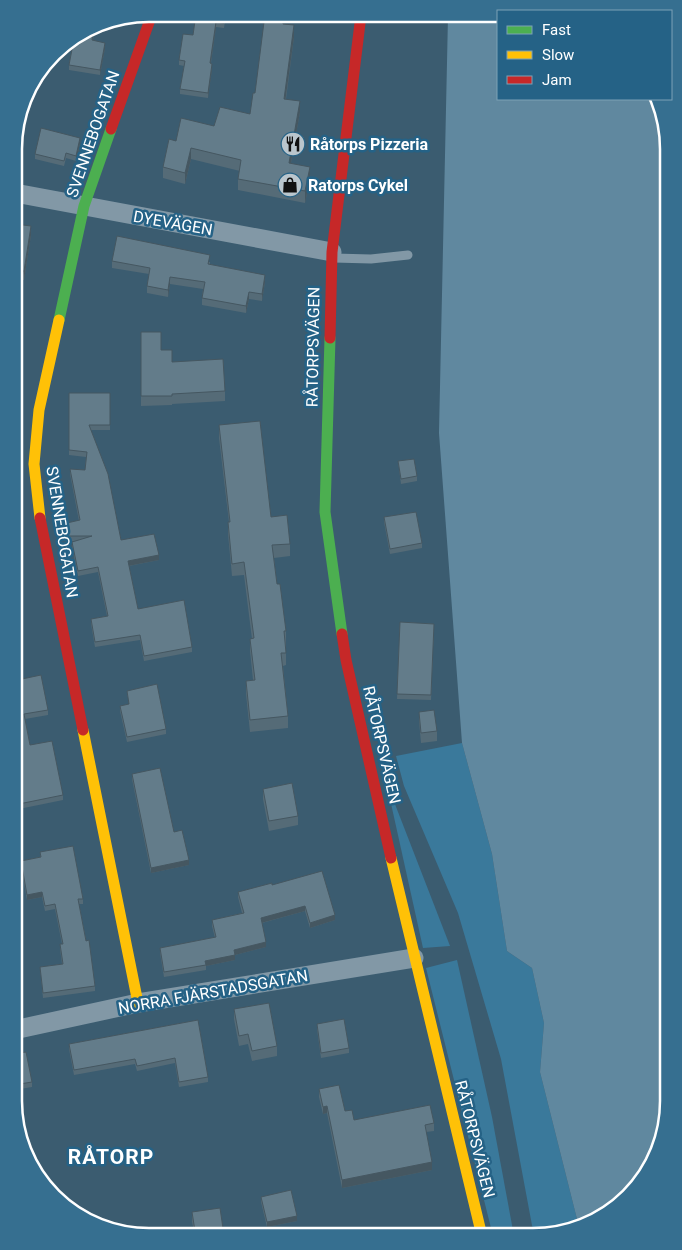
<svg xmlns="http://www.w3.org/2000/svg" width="682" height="1250" font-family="Roboto,sans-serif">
  <rect width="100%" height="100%" fill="#3b5c70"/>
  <!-- green -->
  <g fill="#3a799b">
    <path d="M462 743 492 854 507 951 532 968 544 1023 540 1072 579 1227 576 1229 534 1236 501 1059 458 913 404 786 396 756Z"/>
    <path d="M386 781 450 946 423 948Z"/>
    <path d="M457 960 492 1117 514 1236H493L426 968Z"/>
  </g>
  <!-- water -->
  <path fill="#60889f" d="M448 16H498V99H656L661 106 668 150V1109L640 1183 579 1227 540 1072 544 1023 532 968 507 951 492 854 462 743 439 433Z"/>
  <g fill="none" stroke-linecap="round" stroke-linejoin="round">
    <!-- lane -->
    <path stroke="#8298a6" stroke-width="9" d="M334 258 371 259 408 255"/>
    <!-- street -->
    <g stroke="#8298a6" stroke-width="19">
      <path d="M15 193 332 252"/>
      <path d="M14 1030 138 1003 414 958"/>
    </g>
    <!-- fast -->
    <g stroke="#4caf50" stroke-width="11">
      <path d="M59 320 84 206 111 129"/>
      <path d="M330 338 325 512 342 634"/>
    </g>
    <!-- slow -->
    <g stroke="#ffc107" stroke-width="11">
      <path d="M40 518 34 464 39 410 59 320"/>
      <path d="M83 730 138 1003"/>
      <path d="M391 858 482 1236"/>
    </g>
    <!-- jam -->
    <g stroke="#c62828" stroke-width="11">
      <path d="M111 129 152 14"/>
      <path d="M330 338 332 252 361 15"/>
      <path d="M40 518 83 730"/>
      <path d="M342 634 346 660 391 858"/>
    </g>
  </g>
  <!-- wall -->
  <g fill="#556b77">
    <path d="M196 14H226L224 28 216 27 211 63 212 69 208 98 180 94V89L184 66 179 65V60L193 35Z"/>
    <path d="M284 24 294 37 286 99 300 112 291 163 310 178 305 203 238 190V179L240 171 191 159 185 184 163 178V167L176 141 214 126 250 114 255 93Z"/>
    <path d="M95 26 93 40 105 48 100 75 69 70V65L73 42H70Z"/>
    <path d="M26 96 28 101 24 127 17 126Z"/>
    <path d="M80 143 76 161 66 158 64 166 35 159V154Z"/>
    <path d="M15 224 31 235 24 280H23Z"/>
    <path d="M112 261 210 262V264L265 282 262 301 249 299 246 313 202 305V298L203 289 170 284 168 297 147 293V286L149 274 112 268Z"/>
    <path d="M141 332 161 350 172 362 225 391V401L172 404V405L141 406Z"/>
    <path d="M69 393H110V430H91L121 540 159 560 129 566 138 609 192 647V652L144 661 140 640 95 647 91 624V619L107 616 98 572 78 576 72 547V542L75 541H60L58 530V525L79 521 70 474V469L85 470 86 457 69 455Z"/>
    <path d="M219 425 271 517 290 544V556L274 558 277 584 286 631V665L283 666 288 716V728L250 732 246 694V681L253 680 250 651V639H252L244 575 232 576 228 534V522H229L219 438Z"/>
    <path d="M398 461 417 476V481L401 484Z"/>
    <path d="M384 517 422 543V548L390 554 384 522Z"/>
    <path d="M400 622 434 624 431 700 397 699Z"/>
    <path d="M14 654 22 679 48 710V715L25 719 30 745 63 795V800L14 810Z"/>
    <path d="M127 691 166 729V734L127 742 120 711V706L129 704Z"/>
    <path d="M419 712 437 731V741L421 743 419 721Z"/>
    <path d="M132 774 174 832 189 865 151 873 132 779Z"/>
    <path d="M263 789 298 816V825L269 831 263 799Z"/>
    <path d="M40 852 83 899V904H79L95 986V991L43 998 40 967 62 964 60 949V944H62L55 909 45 911 42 897 27 900 21 866V861L40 857Z"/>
    <path d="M272 885 335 920 310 928 305 911 262 923 266 947 235 955V960L206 966V970L164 977 160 953V948L215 938 212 926V920L242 913 238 897V892Z"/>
    <path d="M234 1009 277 1046V1056L252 1061 248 1044 239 1046 234 1019Z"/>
    <path d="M198 1020 208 1077V1082L179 1087 175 1063 137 1071 135 1064 74 1075 69 1049V1044Z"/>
    <path d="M317 1024 349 1048V1053L321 1058 317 1029Z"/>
    <path d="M14 1054 32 1082V1087L14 1090Z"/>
    <path d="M319 1089 345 1111 354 1120 434 1123V1131L426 1132 432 1170 342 1188 327 1113 323 1114 319 1097Z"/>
    <path d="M261 1197 297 1221 267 1227 261 1202Z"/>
    <path d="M192 1212 224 1235 194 1231 192 1222Z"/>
  </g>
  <!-- shaded-wall -->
  <g fill="#455761">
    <path d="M216 22V27L210 68V63Z"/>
    <path d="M294 25V37L284 110V99Z"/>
    <path d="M105 43V48L100 75V70Z"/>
    <path d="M212 64V69L208 98V93Z"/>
    <path d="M28 96V101L24 127V122Z"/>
    <path d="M300 101V112L289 174V163Z"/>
    <path d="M80 138V143L76 161V156Z"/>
    <path d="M191 148V159L185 184V173Z"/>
    <path d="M310 167V178L305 203V191Z"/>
    <path d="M31 226V235L24 280V271Z"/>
    <path d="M23 271V280L15 338V329Z"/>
    <path d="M265 275V282L262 301V294Z"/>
    <path d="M170 277V284L168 297V290Z"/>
    <path d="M249 292V299L246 313V306Z"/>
    <path d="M159 555V560L128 566V561Z"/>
    <path d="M189 860V865L151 873V868Z"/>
    <path d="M42 892V897L27 900V895Z"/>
    <path d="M305 906V911L261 923V918Z"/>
    <path d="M335 915V920L310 928V923Z"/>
    <path d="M266 942V947L235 955V960L206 966 205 961 234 950Z"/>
    <path d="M327 1106V1113L323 1114V1107Z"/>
    <path d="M432 1162V1170L342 1188V1180Z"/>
    <path d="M297 1216V1221L267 1227V1222Z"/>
  </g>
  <!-- building -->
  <g fill="#637c8a" stroke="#455761">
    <path d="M196 14H225L224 23 216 22 210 63 212 64 208 93 180 89 185 61 179 60 183 34 193 35Z"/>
    <path d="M265 14 284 15 283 24 294 25 284 99 300 101 289 163 310 167 305 191 238 179 241 160 191 148 185 173 163 167 169 139 176 141 181 118 214 126 220 107 250 114 253 93H255Z"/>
    <path d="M94 26 92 40 105 43 100 70 69 65 74 39Z"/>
    <path d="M26 96H28L24 122 18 121Z"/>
    <path d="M41 128 80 138 76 156 66 153 64 161 35 154Z"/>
    <path d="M15 224 31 226 24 271H23L15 329Z"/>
    <path d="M117 236 210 255 208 264 265 275 262 294 249 292 246 306 202 298 205 282 170 277 168 290 147 286 150 268 112 261Z"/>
    <path d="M141 332H161V350H172V362L223 359 225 391 172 394V396H141Z"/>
    <path d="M69 393H110V425H89L108 474 121 540 154 534 159 555 128 561 138 609 184 600 192 647 144 656 140 635 95 642 91 619 108 616 98 567 78 571 72 542 92 536H60L58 525 80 520 70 469 85 470 87 452 69 450Z"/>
    <path d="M260 421 271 517 287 515 290 544 272 545 277 584H280L286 631H284L286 653H281L288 716 250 720 246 681 255 680 250 639 254 638 244 562 232 564 228 522H230L219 425Z"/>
    <path d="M414 459 417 476 401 479 398 461Z"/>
    <path d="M416 512 422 543 390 549 384 517Z"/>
    <path d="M400 622 434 624 431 695 397 694Z"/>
    <path d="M17 653 22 679 41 675 48 710 24 714 30 745 52 741 63 795 14 805V654Z"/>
    <path d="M157 684 166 729 127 737 120 706 129 704 127 691Z"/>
    <path d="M434 710 437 731 421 733 419 712Z"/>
    <path d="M160 768 174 832 182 830 189 860 151 868 132 774Z"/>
    <path d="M292 783 298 816 269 821 263 789Z"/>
    <path d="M73 846 83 899H78L86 941 89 940 95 986 43 993 40 967 63 964 60 944H63L55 904 45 906 42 892 27 895 21 861 41 857 40 852Z"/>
    <path d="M322 871 335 915 310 923 305 906 261 918 266 942 234 950 235 955 205 961 206 965 164 972 160 948 216 937 212 920 244 913 238 892 272 883V885Z"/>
    <path d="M269 1003 277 1046 252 1051 248 1034 239 1036 234 1009Z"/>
    <path d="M344 1019 349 1048 321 1053 317 1024Z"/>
    <path d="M198 1020 208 1077 179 1082 175 1058 137 1066 135 1059 74 1070 69 1044Z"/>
    <path d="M26 1052 32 1082 14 1085V1054Z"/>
    <path d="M339 1085 345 1111 352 1110 354 1120 430 1105 434 1123 425 1125 432 1162 342 1180 327 1106 323 1107 319 1089Z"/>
    <path d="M291 1190 297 1216 267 1222 261 1197Z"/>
    <path d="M220 1208 224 1235H185V1233L195 1231 192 1212Z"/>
    <path d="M148 1233V1235H132L129 1234Z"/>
  </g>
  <!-- icons -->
  <defs>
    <g id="restaurant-disc" transform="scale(1.25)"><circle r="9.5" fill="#bac6cd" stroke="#256286"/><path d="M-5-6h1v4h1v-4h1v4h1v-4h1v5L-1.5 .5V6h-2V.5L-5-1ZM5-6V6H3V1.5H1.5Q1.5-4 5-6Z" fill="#111"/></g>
    <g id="shop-disc" transform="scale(1.25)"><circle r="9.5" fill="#bac6cd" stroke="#256286"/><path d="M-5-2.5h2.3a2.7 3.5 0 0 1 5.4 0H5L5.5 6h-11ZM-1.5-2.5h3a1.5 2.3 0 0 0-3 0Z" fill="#111"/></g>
  </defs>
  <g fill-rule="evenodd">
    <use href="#restaurant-disc" x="293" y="144"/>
    <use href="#shop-disc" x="290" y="185"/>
  </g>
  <g text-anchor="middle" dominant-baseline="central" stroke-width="5" stroke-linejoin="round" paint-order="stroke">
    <!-- street labels -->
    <g font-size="16" fill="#fff" stroke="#256286">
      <text transform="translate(93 134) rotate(-71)">SVENNEBOGATAN</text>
      <text transform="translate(173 223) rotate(10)">DYEVÄGEN</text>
      <text transform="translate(313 347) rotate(-89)">RÅTORPSVÄGEN</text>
      <text transform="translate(62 532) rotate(81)">SVENNEBOGATAN</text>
      <text transform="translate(382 745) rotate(77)">RÅTORPSVÄGEN</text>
      <text transform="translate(213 992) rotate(-10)">NORRA FJÄRSTADSGATAN</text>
      <text transform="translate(475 1139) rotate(76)">RÅTORPSVÄGEN</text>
    </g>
    <!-- poi labels -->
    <g font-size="16" font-weight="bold" fill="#fff" stroke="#256286" text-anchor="start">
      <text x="310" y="144">Råtorps Pizzeria</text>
      <text x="308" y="185">Ratorps Cykel</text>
    </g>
    <!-- district labels -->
    <g font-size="21" font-weight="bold" letter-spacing="1" fill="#fff" stroke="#256286">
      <text x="111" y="1157">RÅTORP</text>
    </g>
  </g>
  <!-- crop -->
  <path d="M0 0H682V1250H0ZM149 22H533A127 127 0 0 1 660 149V1101A127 127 0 0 1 533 1228H149A127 127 0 0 1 22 1101V149A127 127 0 0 1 149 22Z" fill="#366f90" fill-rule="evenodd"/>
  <path fill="none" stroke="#fff" stroke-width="2.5" d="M149 22H533A127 127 0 0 1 660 149V1101A127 127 0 0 1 533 1228H149A127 127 0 0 1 22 1101V149A127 127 0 0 1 149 22Z"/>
  <!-- legend -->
  <rect x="497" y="10" width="175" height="90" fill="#256286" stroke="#7ca1b6"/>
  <rect x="507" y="26" width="25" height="8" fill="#4caf50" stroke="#7ca1b6"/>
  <text x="542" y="35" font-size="15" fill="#ffffff">Fast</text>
  <rect x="507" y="51" width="25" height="8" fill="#ffc107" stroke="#7ca1b6"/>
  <text x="542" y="60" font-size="15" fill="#ffffff">Slow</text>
  <rect x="507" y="76" width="25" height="8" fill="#c62828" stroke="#7ca1b6"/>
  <text x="542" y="85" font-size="15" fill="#ffffff">Jam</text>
</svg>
